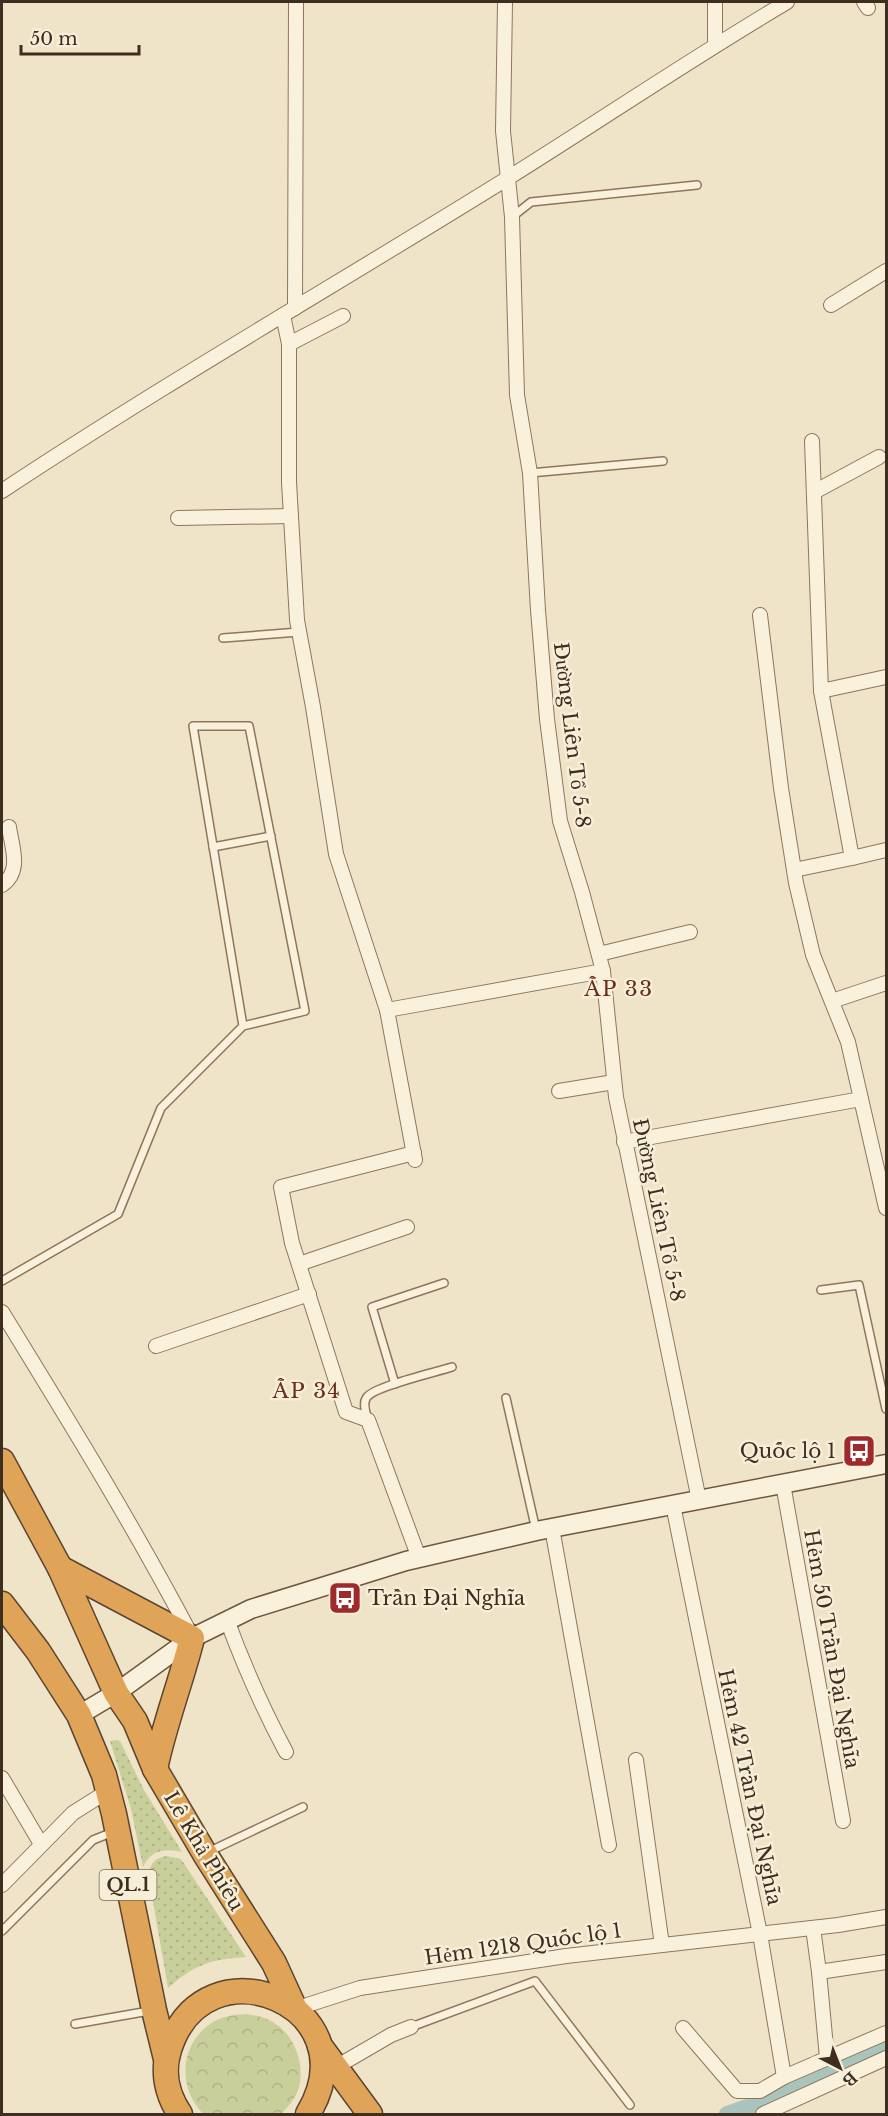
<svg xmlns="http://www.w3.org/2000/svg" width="888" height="2116" font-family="'Libre Baskerville',serif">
  <defs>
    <pattern id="grass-dots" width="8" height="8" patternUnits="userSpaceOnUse" patternTransform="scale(1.5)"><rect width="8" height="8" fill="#c9cf9b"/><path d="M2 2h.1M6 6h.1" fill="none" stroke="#aeb285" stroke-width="1.8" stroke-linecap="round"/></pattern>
    <pattern id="park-crowns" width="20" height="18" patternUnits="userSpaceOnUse" patternTransform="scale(1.5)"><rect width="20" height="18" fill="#c9cf9b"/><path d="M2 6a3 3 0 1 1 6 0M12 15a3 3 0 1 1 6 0" fill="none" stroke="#aeb285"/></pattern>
  </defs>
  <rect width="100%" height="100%" fill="#f0e4c8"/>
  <!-- grass -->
  <g fill="url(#grass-dots)">
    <path d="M117 1740 120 1741 144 1790 182 1852C165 1848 151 1850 143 1867L131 1809 110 1741Z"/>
    <path d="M167 1856 181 1859 246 1957C211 1959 194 1965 168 1988L148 1873C152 1862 155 1858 167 1856Z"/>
  </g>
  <!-- park -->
  <path fill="url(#park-crowns)" d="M246 2014C252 2015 259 2016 264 2018 290 2027 304 2056 300 2083 298 2095 290 2105 281 2114H203C178 2088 179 2046 210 2024 221 2016 233 2015 246 2014Z"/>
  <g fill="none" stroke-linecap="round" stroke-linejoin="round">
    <!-- canal -->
    <path stroke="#a9c4bc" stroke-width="16" d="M727 2114 764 2101 886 2045"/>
    <!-- lane casing -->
    <g stroke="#8d765c" stroke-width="10">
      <g id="lane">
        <path d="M512 217 531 202 697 185"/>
        <path d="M530 473 663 461"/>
        <path d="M223 638 299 632"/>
        <path d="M213 847 271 836"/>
        <path d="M2 1281 118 1214 161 1108 243 1026 305 1011 249 726H193L243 1026"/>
        <path d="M821 1290 859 1285 886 1409"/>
        <path d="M395 1384 372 1307 444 1283"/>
        <path d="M506 1398 536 1530"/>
        <path d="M368 1420C366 1413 362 1403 367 1397 375 1386 437 1372 452 1367"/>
        <path d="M208 1852 303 1807"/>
        <path d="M2 1931 93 1840 113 1832"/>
        <path d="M75 2024 149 2011"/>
        <path d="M411 2027 535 1981 630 2105"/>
      </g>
    </g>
    <!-- street casing -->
    <g stroke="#8d765c" stroke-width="16">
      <g id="street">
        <path d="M505 2 503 131 512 217 517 395 530 473 538 610 547 719 560 821 582 892 603 971 616 1097 699 1500"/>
        <path d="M715 2V45"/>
        <path d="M864 2 868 8"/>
        <path d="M831 305 886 271"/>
        <path d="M295 308 296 2"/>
        <path d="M283 315 289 344"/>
        <path d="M343 316 289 344V482L297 620 313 707 336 854 387 1010 415 1160"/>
        <path d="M2 491C167 382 339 283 508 178 601 120 692 58 787 2"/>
        <path d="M814 492 879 457"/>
        <path d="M178 518 291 516"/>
        <path d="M760 615 781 788 796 883 813 955 848 1042 886 1208"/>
        <path d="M821 691 886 677"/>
        <path d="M852 858 886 850"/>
        <path d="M794 870 852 858 821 691 812 441"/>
        <path d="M2 885C22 871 12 848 9 827"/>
        <path d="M599 954 690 932"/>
        <path d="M832 1001 886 983"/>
        <path d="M387 1010 603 971"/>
        <path d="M559 1091 614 1082"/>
        <path d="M624 1142 861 1099"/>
        <path d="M414 1153 281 1187 292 1243 346 1412 368 1420 419 1558"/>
        <path d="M299 1264 407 1227"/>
        <path d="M2 1312C67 1418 132 1523 190 1633"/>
        <path d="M156 1346 309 1294"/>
        <path d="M783 1484 843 1821"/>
        <path d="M673 1505 760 1934 784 2077"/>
        <path d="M552 1528 609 1845"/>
        <path d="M227 1620C244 1666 263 1709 286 1752"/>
        <path d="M636 1760 662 1945"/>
        <path d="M2 1778 41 1844"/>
        <path d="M2 1885 73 1813 108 1791"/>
        <path d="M813 1928 819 1972 827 2058"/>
        <path d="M819 1972 886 1962"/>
        <path d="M295 2009 360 1988 566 1956 838 1925 886 1917"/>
        <path d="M683 2028 737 2091H760L784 2077 886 2033"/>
        <path d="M336 2067 391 2035 411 2027"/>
        <path d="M763 2114 886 2058"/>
      </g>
    </g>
    <!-- secondary casing -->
    <g stroke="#6f573f" stroke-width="21">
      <path id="secondary" d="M79 1715 116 1693 192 1638 251 1609 406 1561 536 1531 886 1464"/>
    </g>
    <!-- highway casing -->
    <g stroke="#5b4430" stroke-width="27">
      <g id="highway">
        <path d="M2 1461 60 1568 116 1693 135 1721 155 1769 205 1854 274 1963 295 2009"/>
        <path d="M60 1568 192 1638C181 1682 164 1725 155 1769"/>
        <path d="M2 1604 38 1651 79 1715 104 1775 114 1814 154 2010 166 2059"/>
        <path d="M320 2046 370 2114"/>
        <path d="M180 2114C167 2095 162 2072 169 2050 204 1936 373 2005 308 2114"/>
      </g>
    </g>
    <!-- lane -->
    <use href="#lane" stroke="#faf1dc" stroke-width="7"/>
    <!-- street -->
    <use href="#street" stroke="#faf1dc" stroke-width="14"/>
    <!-- secondary -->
    <use href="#secondary" stroke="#faf1dc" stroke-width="18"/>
    <!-- highway -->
    <use href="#highway" stroke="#e0a458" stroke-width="24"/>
  </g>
  <!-- icons -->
  <defs>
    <g id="bus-square" transform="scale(1.725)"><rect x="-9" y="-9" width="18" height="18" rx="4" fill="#9e2a2b" stroke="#f7eed8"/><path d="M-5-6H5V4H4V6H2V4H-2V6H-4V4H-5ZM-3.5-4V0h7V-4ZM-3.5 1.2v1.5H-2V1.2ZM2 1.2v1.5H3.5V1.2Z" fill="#fff"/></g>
  </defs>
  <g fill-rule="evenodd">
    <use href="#bus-square" x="859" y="1451"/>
    <use href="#bus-square" x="345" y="1598"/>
  </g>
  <g text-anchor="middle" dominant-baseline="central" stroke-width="5" stroke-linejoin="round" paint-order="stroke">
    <!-- shield labels -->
    <rect fill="#f7eed8" stroke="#756857" stroke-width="1.5" x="99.5" y="1870" width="57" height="30" rx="4.5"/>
    <g font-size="18" font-weight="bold" fill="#3d2e20">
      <text x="128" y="1885">QL.1</text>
    </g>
    <!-- street labels -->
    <g font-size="20" fill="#3d2e20" stroke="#f7eed8">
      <text transform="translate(572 735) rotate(83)">Đường Liên Tổ 5-8</text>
      <text transform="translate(659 1210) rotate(78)">Đường Liên Tổ 5-8</text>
      <text transform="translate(832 1649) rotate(80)">Hẻm 50 Trần Đại Nghĩa</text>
      <text transform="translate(750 1787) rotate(78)">Hẻm 42 Trần Đại Nghĩa</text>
      <text transform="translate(204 1851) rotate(59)">Lê Khả Phiêu</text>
      <text transform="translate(523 1944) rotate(-8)">Hẻm 1218 Quốc lộ 1</text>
    </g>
    <!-- poi labels -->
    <g font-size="20" fill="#3d2e20" stroke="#f7eed8" text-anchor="end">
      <text x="836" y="1451">Quốc lộ 1</text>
      <text x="368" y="1598" text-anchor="start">Trần Đại Nghĩa</text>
    </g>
    <!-- neighbourhood labels -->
    <g font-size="21" letter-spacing="1.5" fill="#6b2e1e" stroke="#f7eed8">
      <text x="619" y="989">ẤP 33</text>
      <text x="307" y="1391">ẤP 34</text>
    </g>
  </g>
  <!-- border -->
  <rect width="888" height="2116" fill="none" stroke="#3d2e20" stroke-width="6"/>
  <!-- north arrow -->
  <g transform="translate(840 2068) rotate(138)" stroke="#f7eed8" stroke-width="4.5" paint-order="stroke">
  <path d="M0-4.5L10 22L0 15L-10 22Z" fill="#3d2e20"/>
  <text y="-9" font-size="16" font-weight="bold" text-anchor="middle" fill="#3d2e20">B</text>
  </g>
  <!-- scale -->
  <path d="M21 45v9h118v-9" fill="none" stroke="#3d2e20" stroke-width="3"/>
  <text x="30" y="45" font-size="18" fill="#3d2e20" stroke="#f7eed8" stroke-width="4.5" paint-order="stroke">50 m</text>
</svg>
